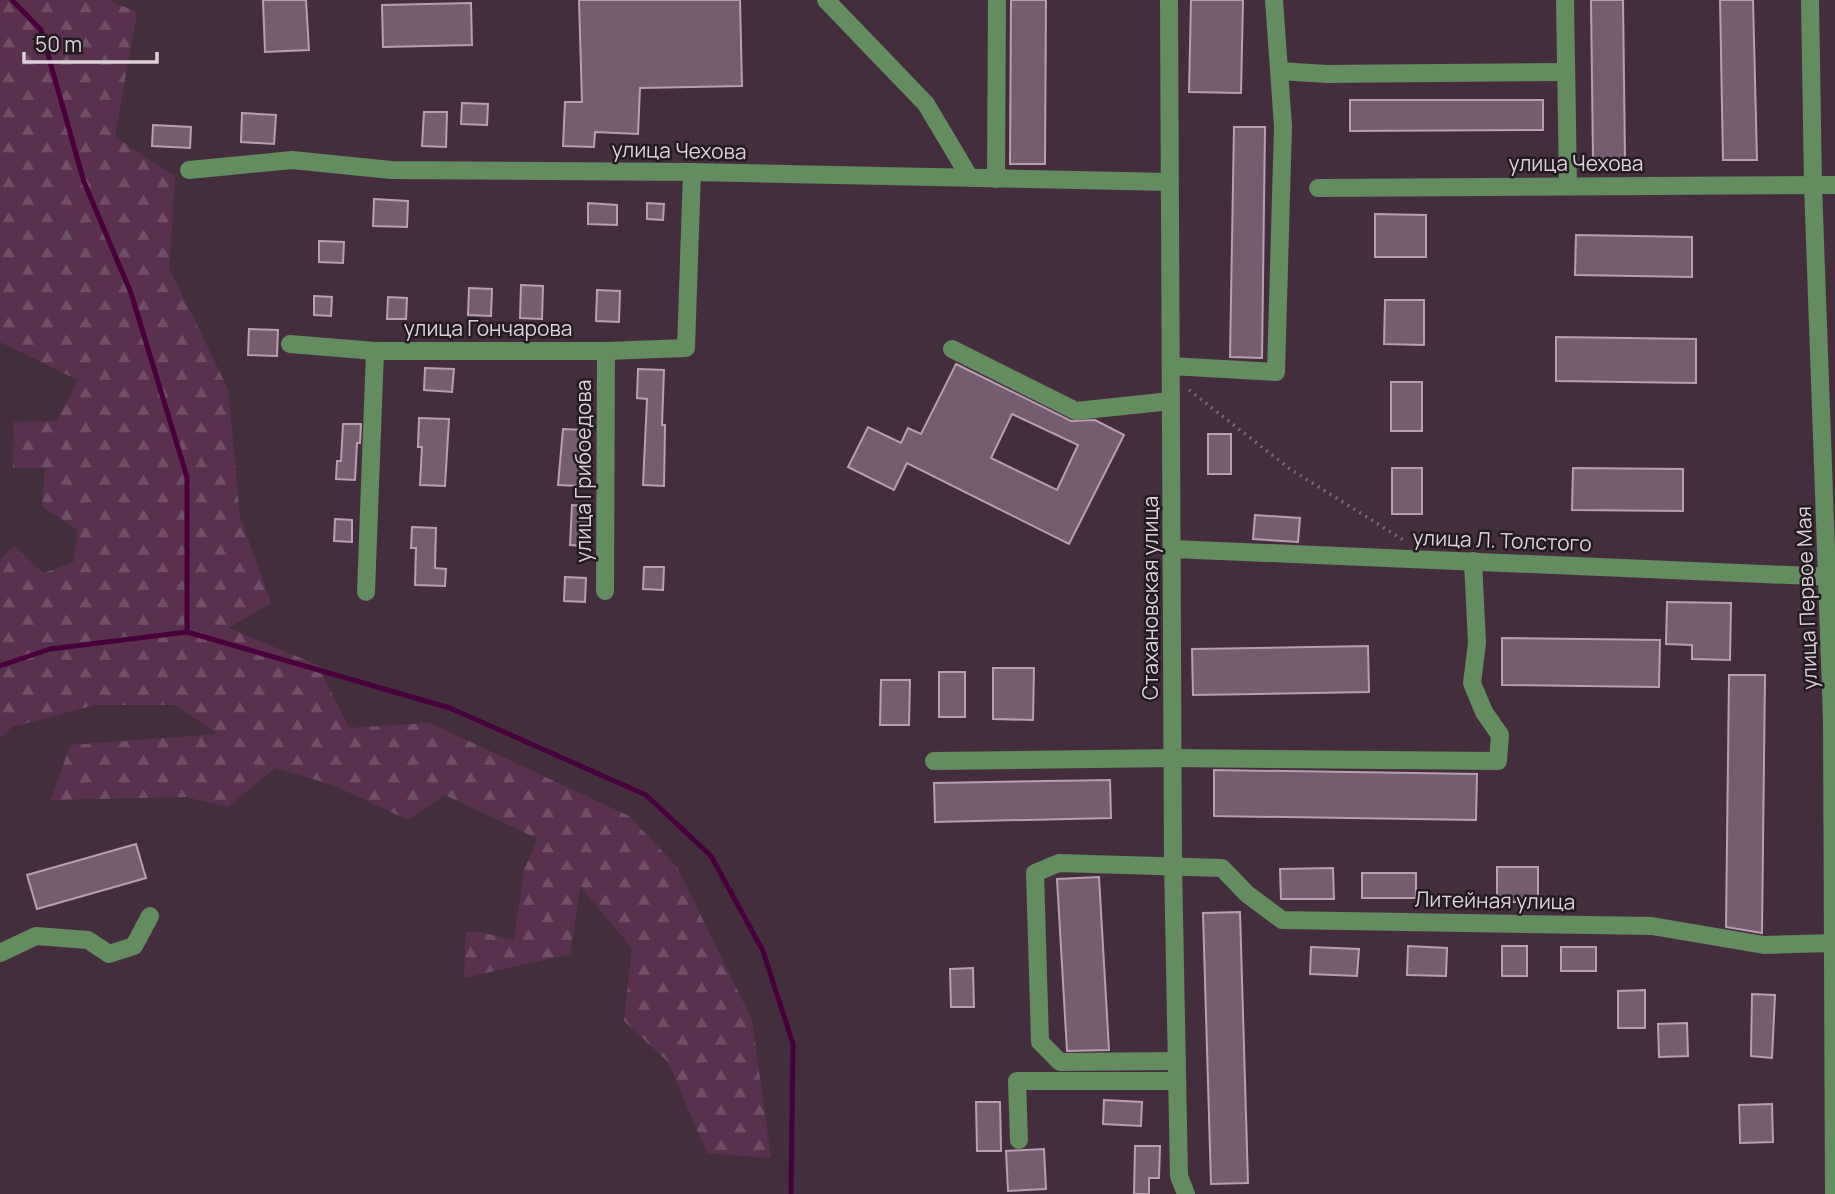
<svg xmlns="http://www.w3.org/2000/svg" width="1835" height="1194" font-family="Manrope,sans-serif">
  <defs>
    <pattern id="forest-firs" width="22" height="20" patternUnits="userSpaceOnUse" patternTransform="scale(1.75)"><rect width="22" height="20" fill="#59314f"/><path d="M5 1l3.5 6h-7zM16 11l3.5 6h-7z" fill="#704e68"/></pattern>
  </defs>
  <rect width="100%" height="100%" fill="#442e3e"/>
  <!-- forest -->
  <path fill="url(#forest-firs)" d="M0 0H108L137 12 115 137 175 176 169 268 228 389 240 517 271 603 228 628 318 665 349 728 430 723 629 816 677 867 752 1020 771 1158 707 1153 668 1062 624 1021 632 948 580 886 570 954 464 978 466 932H480L514 940 524 870 538 839 445 795 408 820 333 785 275 768 228 807 186 797 51 800 70 745 218 734 175 705H95L12 727 0 738V560L14 546 43 573 73 563 78 530 42 506 45 468H13L14 422 57 421 78 380 0 342Z"/>
  <g fill="none" stroke-linecap="round" stroke-linejoin="round">
    <!-- stream -->
    <g stroke="#47003b" stroke-width="5">
      <path d="M12 0 41 30 84 182 131 293 187 477V632"/>
      <path d="M0 666 50 649 187 632 450 708 646 795 711 856 763 951 793 1044 791 1194"/>
    </g>
  </g>
  <!-- building -->
  <g fill="#755c6e" stroke="#b99eb1" stroke-width="2" fill-rule="evenodd">
    <path d="M263 0H306L309 50 265 52Z"/>
    <path d="M579 0H740L742 86 640 88 638 134 595 132 594 147 563 146 565 102H582Z"/>
    <path d="M1011 0H1046L1045 164H1010Z"/>
    <path d="M1191 0H1243L1241 93 1189 92Z"/>
    <path d="M1591 0H1623L1625 160H1593Z"/>
    <path d="M1720 0H1753L1757 160H1723Z"/>
    <path d="M471 3 472 45 383 47 382 5Z"/>
    <path d="M1350 100H1543V130L1350 131Z"/>
    <path d="M462 103 488 104 487 125 461 124Z"/>
    <path d="M424 112H447L446 147 422 146Z"/>
    <path d="M242 113 276 115 274 144 241 142Z"/>
    <path d="M153 125 191 127 190 148 152 146Z"/>
    <path d="M1234 127H1265L1262 358 1230 357Z"/>
    <path d="M374 199 408 201 407 227 373 226Z"/>
    <path d="M588 203 617 205V225L588 224Z"/>
    <path d="M647 203 664 204 663 220 647 219Z"/>
    <path d="M1375 214 1426 215V257H1375Z"/>
    <path d="M1576 235 1692 237V277L1575 275Z"/>
    <path d="M319 241 344 242 343 263 319 262Z"/>
    <path d="M521 285 543 286 542 319 520 318Z"/>
    <path d="M469 288 492 289 491 316 468 315Z"/>
    <path d="M597 290 620 291 619 322 596 321Z"/>
    <path d="M314 296 332 297 331 316 314 315Z"/>
    <path d="M388 297 407 298 406 319H387Z"/>
    <path d="M1385 300H1424V345L1384 344Z"/>
    <path d="M249 329 278 330 277 356 248 355Z"/>
    <path d="M1556 337 1696 339V383L1556 381Z"/>
    <path d="M956 364 1071 421 1095 420 1124 435 1069 544 907 463 894 490 848 467 868 427 901 443 908 428 921 434ZM1012 414 1078 445 1057 490 991 458Z"/>
    <path d="M425 368 454 369 452 392 424 390Z"/>
    <path d="M638 369 664 370 662 425H665L664 486 643 485 647 399 637 398Z"/>
    <rect x="1391" y="382" width="31" height="49"/>
    <path d="M419 418 449 419 445 486 420 485 422 447H418Z"/>
    <path d="M343 424H361L360 443H357L355 480 336 479 337 461H341Z"/>
    <path d="M563 429 584 430 580 486 558 485Z"/>
    <rect x="1208" y="434" width="23" height="40"/>
    <rect x="1392" y="468" width="30" height="46"/>
    <path d="M1573 468 1683 469V511L1572 510Z"/>
    <path d="M572 505 588 506 587 546 570 545Z"/>
    <path d="M1255 515 1300 518 1298 542 1253 539Z"/>
    <path d="M335 519 352 520V542L334 541Z"/>
    <path d="M412 527 436 528 435 568 446 569 445 586 415 585 416 548H411Z"/>
    <path d="M644 567H664L663 590 643 589Z"/>
    <path d="M565 577 586 578 585 602 564 601Z"/>
    <path d="M1667 602 1731 603 1730 660 1692 659V645L1666 644Z"/>
    <path d="M1502 638 1660 640 1659 687 1502 685Z"/>
    <path d="M1368 646 1369 692 1193 695 1192 649Z"/>
    <path d="M993 668H1034L1033 720 993 719Z"/>
    <rect x="939" y="672" width="26" height="45"/>
    <path d="M1729 675H1765L1762 933 1726 927Z"/>
    <path d="M881 680H910L909 725H880Z"/>
    <path d="M1214 770 1477 774 1476 820 1214 816Z"/>
    <path d="M1110 780 1111 818 935 822 934 783Z"/>
    <path d="M136 844 146 878 37 909 27 875Z"/>
    <rect x="1497" y="867" width="41" height="35"/>
    <path d="M1333 868 1334 899H1281L1280 869Z"/>
    <rect x="1362" y="873" width="54" height="25"/>
    <path d="M1099 877 1109 1050 1067 1051 1057 879Z"/>
    <path d="M1240 912 1248 1183 1211 1184 1203 913Z"/>
    <path d="M1408 946 1447 948 1446 976 1407 975Z"/>
    <rect x="1502" y="946" width="25" height="30"/>
    <path d="M1311 947 1359 949 1357 976 1310 974Z"/>
    <rect x="1561" y="947" width="35" height="24"/>
    <path d="M973 968 974 1007H951L950 969Z"/>
    <path d="M1645 990V1028H1618V991Z"/>
    <path d="M1752 994 1775 995 1772 1058 1751 1056Z"/>
    <path d="M1687 1023 1688 1056 1659 1057 1658 1024Z"/>
    <path d="M1104 1100 1142 1102 1141 1126 1103 1124Z"/>
    <path d="M976 1102H1000L1001 1151H977Z"/>
    <path d="M1772 1104 1773 1142 1740 1143 1739 1105Z"/>
    <path d="M1135 1146H1160L1159 1178H1149V1194H1134Z"/>
    <path d="M1044 1149 1046 1189 1008 1191 1006 1151Z"/>
  </g>
  <g fill="none" stroke-linecap="round" stroke-linejoin="round">
    <!-- path -->
    <path stroke="#7b6875" stroke-width="3.5" stroke-dasharray="2 5" stroke-linecap="butt" d="M1189 390 1290 469 1405 541"/>
    <!-- minor -->
    <g stroke="#638c5f" stroke-width="18">
      <path d="M826 0 926 104 970 178"/>
      <path d="M1169 0 1173 862 1179 1176 1186 1194"/>
      <path d="M1565 0 1568 186"/>
      <path d="M1810 0 1813 185 1832 719 1834 1194"/>
      <path d="M1279 71 1327 74 1566 72"/>
      <path d="M189 170 292 160 391 170 692 172 1169 182"/>
      <path d="M996 179 997 0"/>
      <path d="M1318 188 1835 185"/>
      <path d="M290 344 375 351H606L686 348 692 172"/>
      <path d="M952 349 1076 411 1171 401"/>
      <path d="M1171 366 1276 372 1283 126 1274 0"/>
      <path d="M1173 549 1835 577"/>
      <path d="M605 591 606 351"/>
      <path d="M366 592 375 351"/>
      <path d="M934 761 1173 758 1498 761 1500 735 1484 712 1472 683 1477 643 1473 561"/>
      <path d="M0 953 36 936 88 940 109 954 134 946 150 916"/>
      <path d="M1177 1061 1060 1062 1040 1042 1035 873 1059 863 1222 868 1247 894 1282 920 1652 926 1764 945 1834 943"/>
      <path d="M1019 1140 1017 1081H1177"/>
    </g>
  </g>
  <g text-anchor="middle" dominant-baseline="central" stroke-width="5" stroke-linejoin="round" paint-order="stroke">
    <!-- street labels -->
    <g font-size="21" fill="#ded0d9" stroke="#241a21">
      <text transform="translate(679 150) rotate(1)">улица Чехова</text>
      <text x="1576" y="163">улица Чехова</text>
      <text x="488" y="328">улица Гончарова</text>
      <text transform="translate(583 471) rotate(-90)">улица Грибоедова</text>
      <text transform="translate(1502 540) rotate(2)">улица Л. Толстого</text>
      <text transform="translate(1150 598) rotate(-90)">Стахановская улица</text>
      <text transform="translate(1806 598) rotate(-92)">улица Первое Мая</text>
      <text transform="translate(1495 900) rotate(1)">Литейная улица</text>
    </g>
  </g>
  <!-- scale -->
  <path d="M24 52v10h133v-10" fill="none" stroke="#ded0d9" stroke-width="3.5"/>
  <text x="35" y="52" font-size="21" fill="#ded0d9" stroke="#241a21" stroke-width="5" paint-order="stroke">50 m</text>
</svg>
